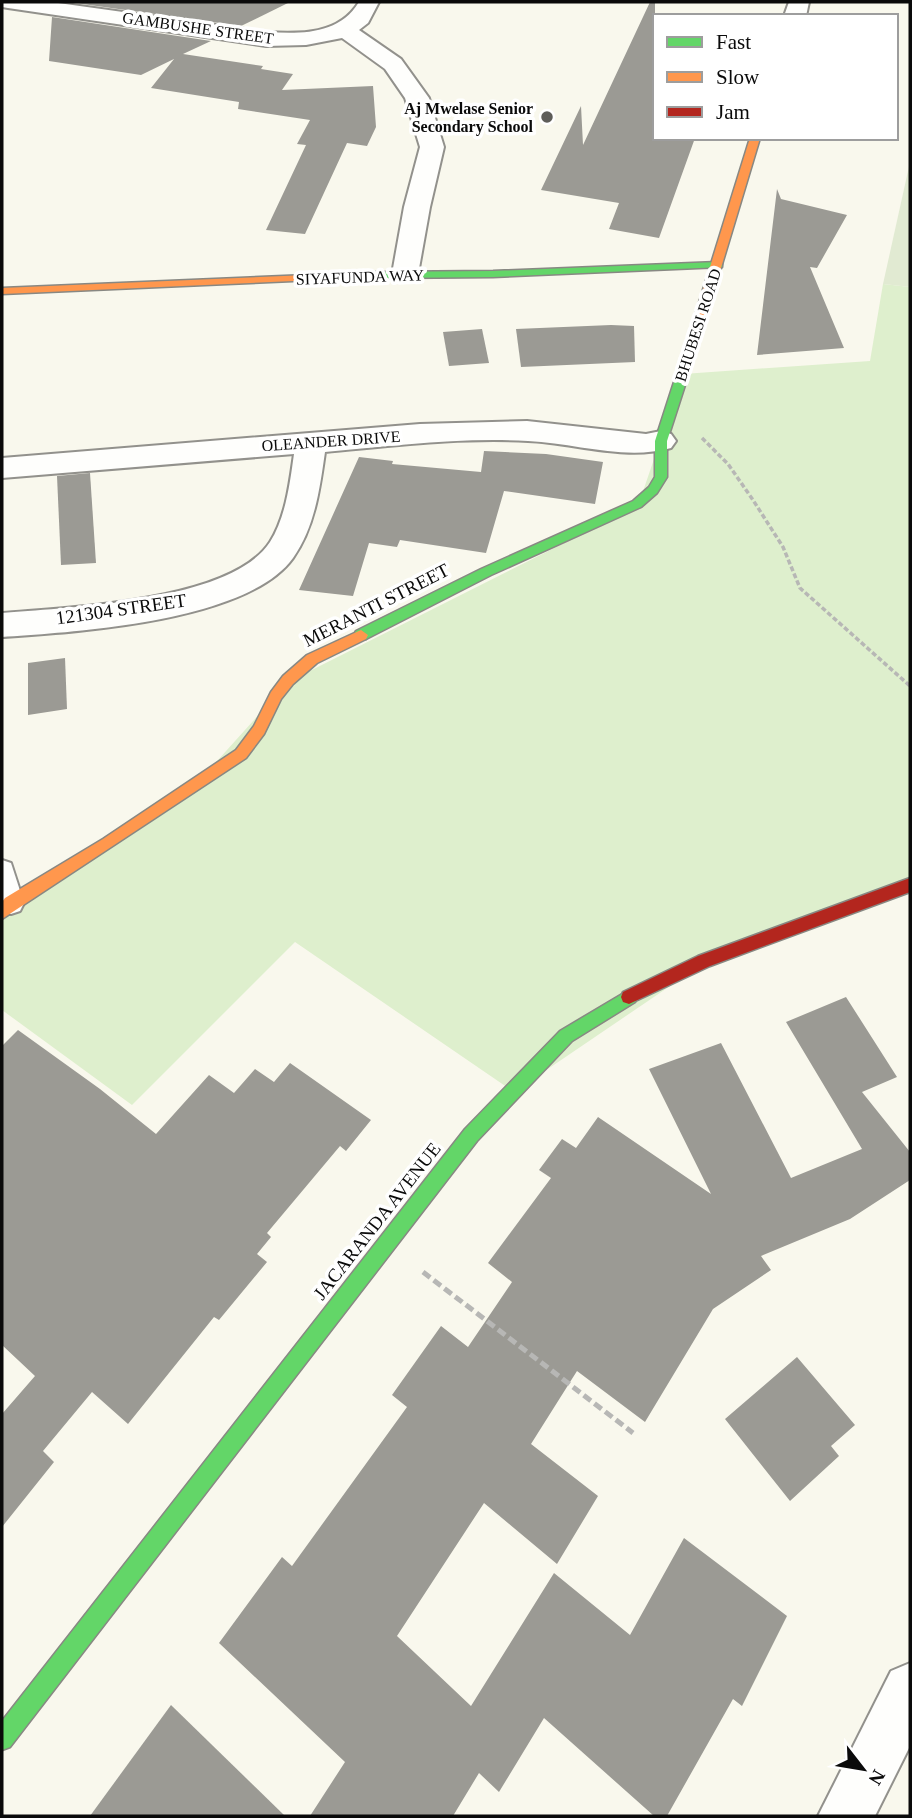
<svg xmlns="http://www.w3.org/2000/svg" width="912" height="1818" font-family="'Times New Roman',serif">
  <rect width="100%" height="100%" fill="#f9f8ed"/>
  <!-- green -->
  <path fill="#deefcd" d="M883 284 910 287V887L704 963 514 1092 295 942 132 1105 2 1010V915L14 903 191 790 288 682 638 506 683 374 870 361Z"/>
  <!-- cemetery -->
  <path fill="#e1ead2" d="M910 162V287L883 284Z"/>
  <!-- building -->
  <g fill="#9b9a94">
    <path d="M68 2H290L241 26Z"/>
    <path d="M650 2H655V138H695L659 238 609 229 619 203 541 190 581 106 583 145Z"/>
    <path d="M52 17 211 41 183 54 263 66 261 69 293 74 282 90 373 86 376 127 367 146 347 143 305 234 266 230 306 145 297 144 310 120 238 109 239 102 151 88 174 59 141 75 49 61Z"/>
    <path d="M777 189 781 199 847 215 817 268 810 267 844 348 757 355Z"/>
    <path d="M611 325 634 326 635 362 521 367 516 329Z"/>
    <path d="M482 329 489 363 449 366 443 332Z"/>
    <path d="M484 451 546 454 603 462 595 504 504 491 486 553 400 540 397 547 369 543 353 596 299 590 359 457 393 461 392 464 481 472Z"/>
    <path d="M90 473 96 563 61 565 57 476Z"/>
    <path d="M65 658 67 709 28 715V663Z"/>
    <path d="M846 997 897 1077 862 1092 910 1152V1180L850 1219 761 1256 771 1270 713 1309 645 1422 577 1371 531 1444 598 1496 557 1564 484 1503 397 1636 471 1706 554 1573 630 1635 684 1538 787 1616 742 1706 733 1699 667 1816H654L544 1718 499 1792 479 1773 453 1816H310L345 1762 219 1643 282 1557 292 1566 407 1407 392 1395 441 1326 468 1347 512 1282 488 1263 551 1178 539 1170 562 1139 576 1148 598 1117 711 1194 649 1069 721 1043 791 1178 862 1149 786 1022Z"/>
    <path d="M18 1030 100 1089 156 1134 209 1075 234 1093 255 1069 274 1082 290 1063 371 1120 346 1151 340 1146 267 1233 271 1237 257 1254 267 1262 219 1320 214 1317 128 1424 92 1392 43 1451 54 1462 2 1527V1414L35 1376 2 1345V1046Z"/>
    <path d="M797 1357 855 1425 831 1446 839 1456 790 1501 725 1419Z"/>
    <path d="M171 1705 285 1816H90Z"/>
  </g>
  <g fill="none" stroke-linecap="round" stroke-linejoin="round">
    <!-- lane casing -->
    <g stroke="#92918c" stroke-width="4">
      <path id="lane" d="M2 860 11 863 24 903 20 911 11 914 2 911Z"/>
    </g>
    <!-- street casing -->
    <g stroke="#92918c" stroke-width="4">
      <g id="street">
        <path d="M2 2H51L266 32C301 34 339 35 359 2H379L368 23 359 30 401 59 429 98 444 147 430 207 418 274 414 280 405 282 396 280 392 274 404 207 420 147 405 98 385 69 342 38 306 45 266 46 8 8 2 7Z"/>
        <path d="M789 2H809L806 16H784Z"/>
        <path d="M527 421 646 434 661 431 671 434 676 441 671 448C625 461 575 443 528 441 461 437 392 446 325 452 320 487 315 527 293 558 247 622 76 632 2 637V613C69 607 231 602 270 542 286 517 290 482 294 454L2 478V458L420 424Z"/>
        <path d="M910 1663V1746L875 1816H818L891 1671Z"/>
      </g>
    </g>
    <!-- fast casing -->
    <g stroke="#888883" stroke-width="3">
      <g id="fast">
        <path d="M718 262 722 263V267L493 277 379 278 374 275 379 272 493 271Z"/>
        <path d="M690 347 696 351 667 441V477L657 493 641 507 491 575 366 639H356L354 635 356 631 481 569 633 501 649 487 655 477V441L684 351Z"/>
        <path d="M629 990 635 992 637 997 635 1002 572 1041 477 1141 10 1747 2 1750V1721L465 1129 560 1031Z"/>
      </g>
    </g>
    <!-- slow casing -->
    <g stroke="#888883" stroke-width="3">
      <g id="slow">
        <path d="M750 138H760L696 351 690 355 686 354 684 351Z"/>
        <path d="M379 272 383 273V277L2 294V288Z"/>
        <path d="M361 630 368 635 366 639 317 663 293 684 281 699 264 734 246 758 2 919V902L5 898 103 839 236 750 254 726 271 692 283 676 307 655Z"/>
      </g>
    </g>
    <!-- jam casing -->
    <g stroke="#888883" stroke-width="3">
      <path id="jam" d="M910 878V892L710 966 629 1004 623 1002 621 997 623 992 698 956Z"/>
    </g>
    <!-- path-far1 -->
    <path stroke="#b7b7b5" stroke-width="3.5" stroke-dasharray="5 2.5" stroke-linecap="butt" d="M702 438 728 464 753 500 783 547 800 588 910 686"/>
    <!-- path -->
    <path stroke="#b7b7b5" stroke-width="5" stroke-dasharray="9 4.5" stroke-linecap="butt" d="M423 1272 633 1433"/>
    <!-- lane -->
    <use href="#lane" fill="#fefefc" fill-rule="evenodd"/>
    <!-- street -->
    <use href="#street" fill="#fefefc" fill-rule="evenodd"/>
    <!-- fast -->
    <use href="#fast" fill="#63d668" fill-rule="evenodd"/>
    <!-- slow -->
    <use href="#slow" fill="#ff974d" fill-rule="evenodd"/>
    <!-- jam -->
    <use href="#jam" fill="#b3261e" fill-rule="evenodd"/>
  </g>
  <!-- markers -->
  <circle fill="#5e5d59" stroke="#fff" stroke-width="2.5" cx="547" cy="117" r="7"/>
  <g text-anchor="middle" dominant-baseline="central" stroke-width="7" stroke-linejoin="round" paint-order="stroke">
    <!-- far-street labels -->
    <g font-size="16" fill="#0a0a0a" stroke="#fff">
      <text transform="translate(198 28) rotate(8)">GAMBUSHE STREET</text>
      <text transform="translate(360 277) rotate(-2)">SIYAFUNDA WAY</text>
      <text transform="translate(698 325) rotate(-72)">BHUBESI ROAD</text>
      <text transform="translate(331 441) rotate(-4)">OLEANDER DRIVE</text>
    </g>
    <!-- far-poi labels -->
    <g font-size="16" font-weight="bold" fill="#0a0a0a" stroke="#fff" text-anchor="end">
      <text x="533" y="108">Aj Mwelase Senior<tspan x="533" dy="18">Secondary School</tspan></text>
    </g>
    <!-- street labels -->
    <g font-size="19" fill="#0a0a0a" stroke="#fff">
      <text transform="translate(376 605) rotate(-27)">MERANTI STREET</text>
      <text transform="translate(121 609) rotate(-8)">121304 STREET</text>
      <text transform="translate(377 1221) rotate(-52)">JACARANDA AVENUE</text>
    </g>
  </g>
  <!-- border -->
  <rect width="912" height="1818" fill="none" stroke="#0a0a0a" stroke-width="7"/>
  <!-- legend -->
  <rect x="653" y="14" width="245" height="126" fill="#ffffff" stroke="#9d9d9d" stroke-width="2"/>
  <rect x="667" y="37" width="35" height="10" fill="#63d668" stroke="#9d9d9d" stroke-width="2"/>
  <text x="716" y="49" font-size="21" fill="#0a0a0a">Fast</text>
  <rect x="667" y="72" width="35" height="10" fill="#ff974d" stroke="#9d9d9d" stroke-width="2"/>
  <text x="716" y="84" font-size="21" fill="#0a0a0a">Slow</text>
  <rect x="667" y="107" width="35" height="10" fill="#b3261e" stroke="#9d9d9d" stroke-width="2"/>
  <text x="716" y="119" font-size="21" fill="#0a0a0a">Jam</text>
  <!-- north arrow -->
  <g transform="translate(863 1769) rotate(121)" stroke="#ffffff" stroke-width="5" paint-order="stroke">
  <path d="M0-5L12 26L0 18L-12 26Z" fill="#0a0a0a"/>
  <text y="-10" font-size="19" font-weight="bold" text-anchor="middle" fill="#0a0a0a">N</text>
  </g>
</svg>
